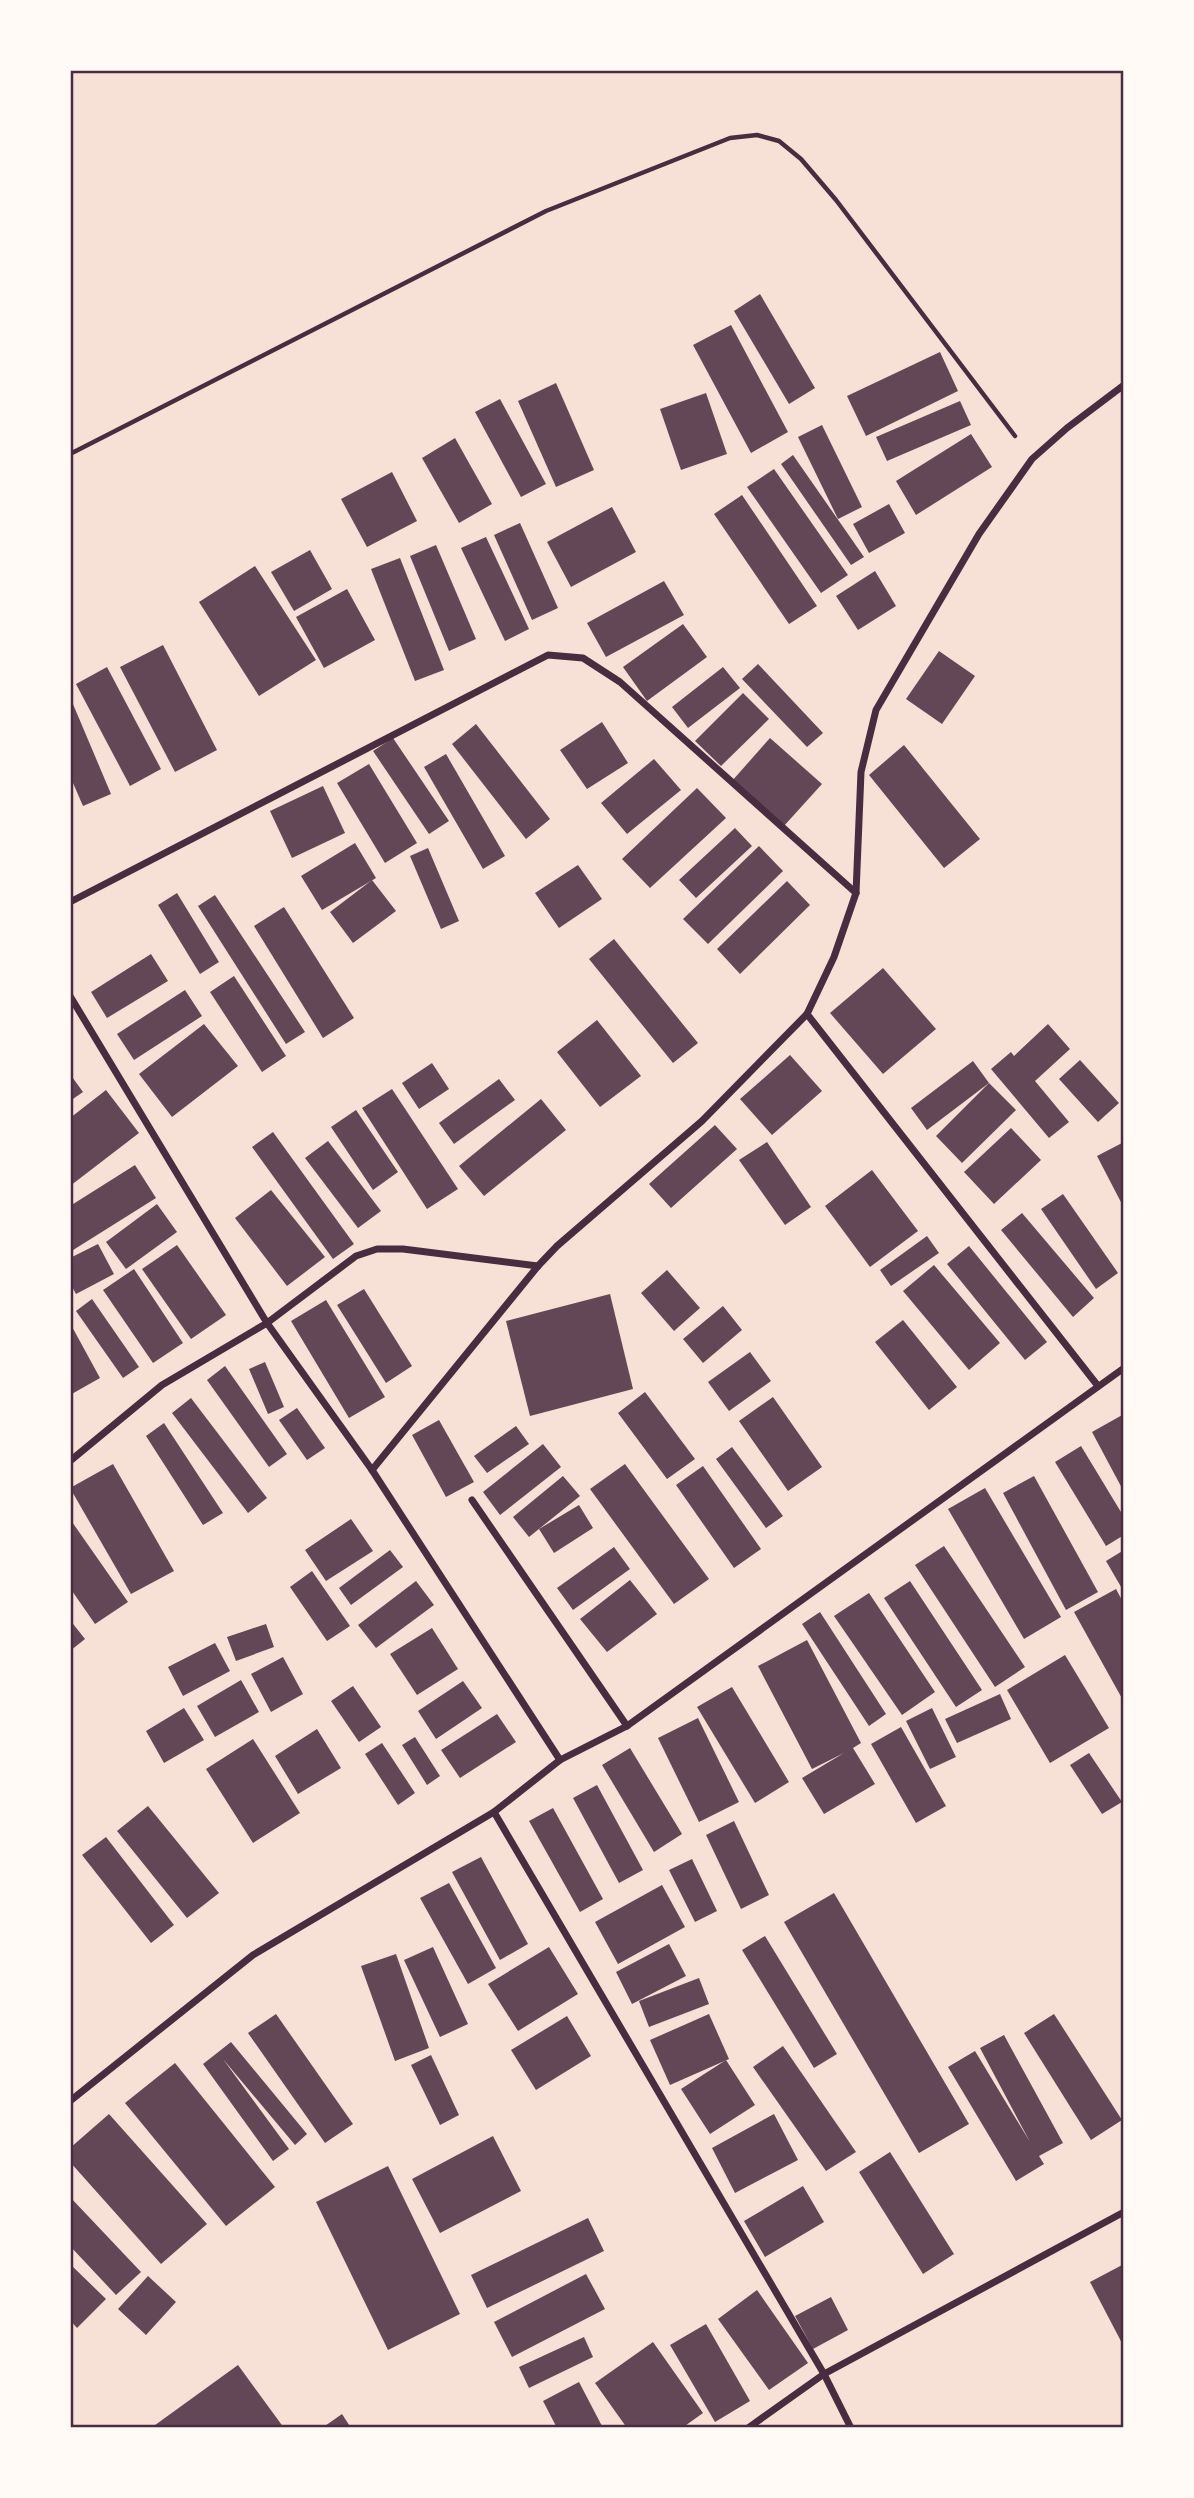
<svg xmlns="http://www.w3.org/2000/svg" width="1194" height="2498" font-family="Ubuntu,sans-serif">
  <rect width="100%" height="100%" fill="#f7e1d7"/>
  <!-- building -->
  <g fill="#644757">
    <path d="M760 294 815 388 789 404 734 311Z"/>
    <path d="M731 325 788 432 751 453 693 345Z"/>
    <path d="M940 352 958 391 866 436 847 396Z"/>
    <path d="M556 383 594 470 556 487 518 401Z"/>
    <path d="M706 393 727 454 681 470 660 409Z"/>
    <path d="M500 399 546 484 521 497 475 412Z"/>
    <path d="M960 401 971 425 887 461 876 437Z"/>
    <path d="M822 425 862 507 838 519 798 437Z"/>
    <path d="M971 434 992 467 916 515 896 481Z"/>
    <path d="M455 438 492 504 459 523 422 458Z"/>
    <path d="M793 455 864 557 851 565 781 464Z"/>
    <path d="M774 469 848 575 821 593 747 487Z"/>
    <path d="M392 472 417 521 367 547 341 499Z"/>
    <path d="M742 495 817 606 789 624 714 514Z"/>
    <path d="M889 504 905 533 869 553 853 524Z"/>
    <path d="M612 507 636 552 571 587 547 542Z"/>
    <path d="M520 523 558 608 532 620 494 535Z"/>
    <path d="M486 537 529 629 505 641 461 548Z"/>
    <path d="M436 545 476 639 449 651 410 556Z"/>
    <path d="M310 550 332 589 294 611 271 572Z"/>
    <path d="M400 558 444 670 415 681 371 569Z"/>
    <path d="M255 566 316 660 259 696 199 602Z"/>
    <path d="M875 571 896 606 858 630 836 596Z"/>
    <path d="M664 581 684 615 606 657 587 623Z"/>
    <path d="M347 589 375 640 324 668 296 617Z"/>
    <path d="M683 624 707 657 647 701 623 667Z"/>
    <path d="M163 645 217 750 175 772 120 667Z"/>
    <path d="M939 651 975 676 942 724 906 699Z"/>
    <path d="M758 664 823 733 807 747 742 679Z"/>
    <path d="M107 667 161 769 130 786 76 684Z"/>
    <path d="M723 667 740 688 688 728 672 707Z"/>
    <path d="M743 693 769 719 721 766 695 741Z"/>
    <path d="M70 697 111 794 83 806 70 776Z"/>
    <path d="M602 722 628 763 587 789 560 750Z"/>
    <path d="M476 724 550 819 526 839 452 744Z"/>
    <path d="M393 738 449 821 429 834 373 751Z"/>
    <path d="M770 738 822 784 783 827 732 781Z"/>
    <path d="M904 745 980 839 944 868 869 775Z"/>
    <path d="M446 754 505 856 483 869 424 767Z"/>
    <path d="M654 759 681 790 627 834 601 803Z"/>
    <path d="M369 764 417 843 385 863 337 783Z"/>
    <path d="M323 786 345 833 292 858 270 811Z"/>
    <path d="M697 788 726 818 650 888 622 859Z"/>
    <path d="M735 828 752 846 696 898 679 880Z"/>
    <path d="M355 843 376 878 322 910 301 876Z"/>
    <path d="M759 846 783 871 708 944 683 919Z"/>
    <path d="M428 848 459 921 441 929 410 856Z"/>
    <path d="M578 865 602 899 559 928 535 893Z"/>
    <path d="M372 880 396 911 353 943 330 912Z"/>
    <path d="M787 881 810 905 740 974 717 949Z"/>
    <path d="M177 893 219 962 200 974 158 905Z"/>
    <path d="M215 895 305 1032 286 1044 198 906Z"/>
    <path d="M284 907 354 1018 323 1038 254 926Z"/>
    <path d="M614 939 698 1043 673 1063 589 959Z"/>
    <path d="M151 954 168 981 107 1018 91 992Z"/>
    <path d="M883 968 936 1029 883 1074 830 1013Z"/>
    <path d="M234 976 286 1056 262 1072 210 992Z"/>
    <path d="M185 990 202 1016 134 1060 117 1034Z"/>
    <path d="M597 1020 641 1076 600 1107 557 1052Z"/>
    <path d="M204 1024 238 1066 172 1117 139 1074Z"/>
    <path d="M1048 1024 1070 1049 1035 1081 1069 1122 1049 1138 991 1069 1011 1052 1014 1056Z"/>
    <path d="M790 1055 822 1091 772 1135 740 1099Z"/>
    <path d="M1080 1060 1119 1103 1098 1122 1059 1079Z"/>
    <path d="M973 1061 989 1083 927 1130 911 1108Z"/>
    <path d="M432 1063 449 1089 419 1109 402 1083Z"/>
    <path d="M70 1074 83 1092 70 1101Z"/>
    <path d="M499 1079 515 1100 454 1144 439 1123Z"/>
    <path d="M989 1083 1016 1110 962 1163 936 1136Z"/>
    <path d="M392 1089 458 1189 427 1209 362 1108Z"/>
    <path d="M106 1090 139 1133 70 1186V1118Z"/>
    <path d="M541 1099 566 1130 484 1196 459 1166Z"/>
    <path d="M356 1110 398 1172 373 1190 331 1127Z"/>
    <path d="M715 1125 737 1149 671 1208 649 1184Z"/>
    <path d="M1011 1128 1041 1160 994 1204 964 1172Z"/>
    <path d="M273 1132 354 1244 333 1259 252 1147Z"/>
    <path d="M328 1141 381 1211 358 1228 305 1158Z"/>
    <path d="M767 1142 811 1207 785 1225 739 1160Z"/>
    <path d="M1124 1142V1208L1097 1156Z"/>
    <path d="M135 1165 156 1198 70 1252V1206Z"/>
    <path d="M872 1170 918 1231 870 1267 825 1206Z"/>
    <path d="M271 1190 325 1257 287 1286 235 1218Z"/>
    <path d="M1063 1194 1118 1273 1096 1289 1041 1209Z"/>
    <path d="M157 1204 177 1232 126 1269 106 1242Z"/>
    <path d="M1022 1213 1094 1298 1073 1317 1001 1230Z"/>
    <path d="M927 1236 939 1253 891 1286 880 1270Z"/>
    <path d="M98 1244 114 1274 76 1294 70 1283V1258Z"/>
    <path d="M177 1245 226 1315 191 1339 142 1269Z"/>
    <path d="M969 1246 1047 1342 1025 1360 947 1264Z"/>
    <path d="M934 1265 1000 1343 969 1370 903 1291Z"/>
    <path d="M134 1269 183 1343 153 1363 103 1290Z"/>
    <path d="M667 1270 700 1308 674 1331 641 1293Z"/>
    <path d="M364 1289 412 1366 386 1383 337 1305Z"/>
    <path d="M610 1294 633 1389 530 1416 506 1321Z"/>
    <path d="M92 1299 139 1367 123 1378 76 1311Z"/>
    <path d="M326 1300 385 1397 349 1418 291 1321Z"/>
    <path d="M723 1306 742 1330 703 1363 683 1339Z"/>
    <path d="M903 1320 957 1387 929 1410 875 1342Z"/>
    <path d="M70 1323 100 1378 70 1395Z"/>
    <path d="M750 1352 771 1381 729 1411 708 1382Z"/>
    <path d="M265 1362 284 1407 268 1414 249 1369Z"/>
    <path d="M225 1366 287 1454 269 1467 207 1380Z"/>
    <path d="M645 1392 695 1459 667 1479 618 1413Z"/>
    <path d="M773 1397 822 1467 788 1491 739 1421Z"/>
    <path d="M191 1398 267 1498 248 1513 172 1413Z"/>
    <path d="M297 1408 325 1448 307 1460 279 1420Z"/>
    <path d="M1124 1414V1492L1092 1432Z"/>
    <path d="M439 1420 474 1482 446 1497 412 1435Z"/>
    <path d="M164 1423 223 1513 203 1525 146 1436Z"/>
    <path d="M516 1426 529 1444 487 1473 474 1456Z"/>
    <path d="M543 1444 561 1467 500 1515 483 1492Z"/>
    <path d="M1081 1446 1124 1517V1535L1106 1546 1055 1462Z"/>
    <path d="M732 1447 783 1516 766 1528 716 1459Z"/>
    <path d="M113 1464 174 1571 131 1594 70 1488Z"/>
    <path d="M625 1464 709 1579 674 1604 590 1489Z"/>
    <path d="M703 1466 761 1549 734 1568 676 1485Z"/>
    <path d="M563 1476 580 1496 529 1537 513 1517Z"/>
    <path d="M1034 1476 1098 1592 1066 1610 1003 1493Z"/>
    <path d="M985 1488 1061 1617 1024 1639 948 1509Z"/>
    <path d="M579 1505 593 1528 554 1553 539 1529Z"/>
    <path d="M70 1519 128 1602 95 1624 70 1588Z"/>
    <path d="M351 1519 373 1551 326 1581 305 1550Z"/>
    <path d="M944 1546 1025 1667 995 1687 915 1565Z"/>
    <path d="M614 1547 630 1569 573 1610 557 1588Z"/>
    <path d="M390 1550 403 1567 351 1605 339 1588Z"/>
    <path d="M1124 1550V1592L1106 1561Z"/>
    <path d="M312 1571 350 1626 327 1641 290 1587Z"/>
    <path d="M630 1580 657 1614 607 1652 580 1619Z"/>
    <path d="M416 1581 434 1605 376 1648 358 1625Z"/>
    <path d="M910 1581 982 1690 956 1707 884 1598Z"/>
    <path d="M1116 1589 1124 1604V1702L1074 1612Z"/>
    <path d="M869 1593 935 1692 902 1715 834 1616Z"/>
    <path d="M820 1612 886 1714 869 1726 802 1624Z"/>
    <path d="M70 1620 85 1639 70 1651Z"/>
    <path d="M266 1624 274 1647 236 1661 227 1637Z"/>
    <path d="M432 1628 458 1669 417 1695 390 1654Z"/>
    <path d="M807 1640 861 1743 853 1748 875 1784 824 1814 802 1778 844 1753 812 1769 758 1666Z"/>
    <path d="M215 1643 230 1671 183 1696 168 1667Z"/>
    <path d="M1065 1655 1109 1728 1050 1763 1007 1690Z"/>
    <path d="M283 1657 303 1694 271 1712 251 1674Z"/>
    <path d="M241 1680 259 1712 215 1737 197 1706Z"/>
    <path d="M463 1681 482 1708 436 1739 418 1711Z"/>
    <path d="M353 1686 381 1727 359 1742 331 1701Z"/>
    <path d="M732 1687 789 1782 755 1803 697 1707Z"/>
    <path d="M1000 1694 1011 1719 957 1743 945 1719Z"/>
    <path d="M184 1708 204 1740 164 1763 146 1731Z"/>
    <path d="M932 1708 956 1757 930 1769 906 1721Z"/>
    <path d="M497 1714 516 1742 460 1778 441 1750Z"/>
    <path d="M698 1718 739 1802 699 1822 658 1738Z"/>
    <path d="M901 1727 946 1806 916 1823 871 1744Z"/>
    <path d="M317 1729 341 1768 298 1794 275 1756Z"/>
    <path d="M415 1737 440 1776 427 1785 402 1745Z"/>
    <path d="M253 1739 300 1813 253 1843 206 1769Z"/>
    <path d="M382 1743 415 1793 398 1805 365 1754Z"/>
    <path d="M630 1748 682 1834 654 1852 602 1765Z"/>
    <path d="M1089 1753 1122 1802 1102 1814 1070 1765Z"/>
    <path d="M597 1785 643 1870 619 1883 573 1798Z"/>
    <path d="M148 1806 219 1893 187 1918 117 1831Z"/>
    <path d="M553 1808 603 1899 580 1912 529 1821Z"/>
    <path d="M734 1821 769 1895 741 1909 706 1835Z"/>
    <path d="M106 1837 174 1925 151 1943 82 1855Z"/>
    <path d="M481 1857 528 1944 500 1960 452 1872Z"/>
    <path d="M692 1859 717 1911 695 1922 669 1870Z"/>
    <path d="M449 1883 496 1968 468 1984 420 1898Z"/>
    <path d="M662 1885 685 1927 618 1964 595 1922Z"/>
    <path d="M834 1893 969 2124 919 2153 784 1922Z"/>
    <path d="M765 1936 837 2054 814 2068 742 1950Z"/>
    <path d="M669 1944 686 1976 632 2004 616 1972Z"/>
    <path d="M433 1947 468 2024 440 2037 404 1960Z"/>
    <path d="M549 1947 578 1994 518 2031 488 1984Z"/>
    <path d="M396 1954 429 2048 395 2061 361 1966Z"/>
    <path d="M699 1978 709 2004 649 2027 639 2001Z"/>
    <path d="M276 2014 353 2124 325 2143 248 2033Z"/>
    <path d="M709 2014 729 2059 670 2085 650 2040Z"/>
    <path d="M1054 2014 1122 2120 1091 2140 1024 2033Z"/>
    <path d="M567 2016 591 2056 536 2090 511 2050Z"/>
    <path d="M1004 2035 1063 2143 1039 2156 1044 2164 1016 2181 948 2067 975 2051 1030 2142 980 2048Z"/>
    <path d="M231 2042 307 2134 295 2145 223 2059 289 2149 273 2161 203 2064Z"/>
    <path d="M783 2046 856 2152 826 2171 753 2067Z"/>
    <path d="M431 2055 459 2115 440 2125 411 2065Z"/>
    <path d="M726 2060 755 2105 710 2134 681 2089Z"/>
    <path d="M175 2063 275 2187 226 2226 125 2103Z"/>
    <path d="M109 2114 207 2224 161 2264 70 2162V2148Z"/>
    <path d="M774 2114 798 2160 735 2193 712 2148Z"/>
    <path d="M493 2136 521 2191 440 2233 412 2179Z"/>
    <path d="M890 2152 954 2254 923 2274 859 2172Z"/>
    <path d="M388 2166 460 2314 388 2350 316 2202Z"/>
    <path d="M803 2186 824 2222 765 2257 744 2221Z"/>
    <path d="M70 2197 141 2272 116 2295 70 2246Z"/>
    <path d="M588 2218 604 2251 487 2308 471 2275Z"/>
    <path d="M70 2264 106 2299 77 2328 70 2320Z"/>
    <path d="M1124 2264V2347L1090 2282Z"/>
    <path d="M586 2274 605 2309 512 2357 494 2322Z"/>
    <path d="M148 2276 176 2302 146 2335 118 2309Z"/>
    <path d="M757 2290 808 2363 769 2390 718 2319Z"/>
    <path d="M831 2297 848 2330 813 2349 795 2316Z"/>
    <path d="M706 2324 750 2401 715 2422 670 2345Z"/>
    <path d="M584 2337 593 2357 529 2388 519 2367Z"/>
    <path d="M653 2342 703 2413 682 2428H627L595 2383Z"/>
    <path d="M238 2365 284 2428H151Z"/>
    <path d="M579 2382 603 2428H557L543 2401Z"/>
    <path d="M342 2414 351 2428H322Z"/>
  </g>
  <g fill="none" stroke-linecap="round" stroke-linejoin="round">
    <!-- path -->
    <path stroke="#4a2c40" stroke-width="4.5" d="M70 454 546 211 730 138 757 135 779 141 801 159 836 200 1015 436"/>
    <!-- minor -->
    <g stroke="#4a2c40" stroke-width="7">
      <path d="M70 902 548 655 583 658 620 682 856 893"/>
      <path d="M70 996 267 1323 162 1385 70 1461"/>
      <path d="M807 1014 1098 1386"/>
      <path d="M538 1266 403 1249H377L356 1256 267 1323 372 1470 560 1760"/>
      <path d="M372 1470 538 1266 557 1246 702 1121 807 1014 834 957 856 893 861 772 876 710 979 534 1032 459 1067 428 1124 385"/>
      <path d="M472 1500 627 1726"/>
      <path d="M494 1812 824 2374 851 2428"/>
      <path d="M70 2101 253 1955 494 1812 560 1760 627 1726 1124 1368"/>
      <path d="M748 2428 824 2374 1124 2212"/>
    </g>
  </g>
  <!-- border -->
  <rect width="1194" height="2498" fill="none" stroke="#fffaf5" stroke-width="144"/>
  <rect x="72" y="72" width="1050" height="2354" fill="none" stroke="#4a2c40" stroke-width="2.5"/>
</svg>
